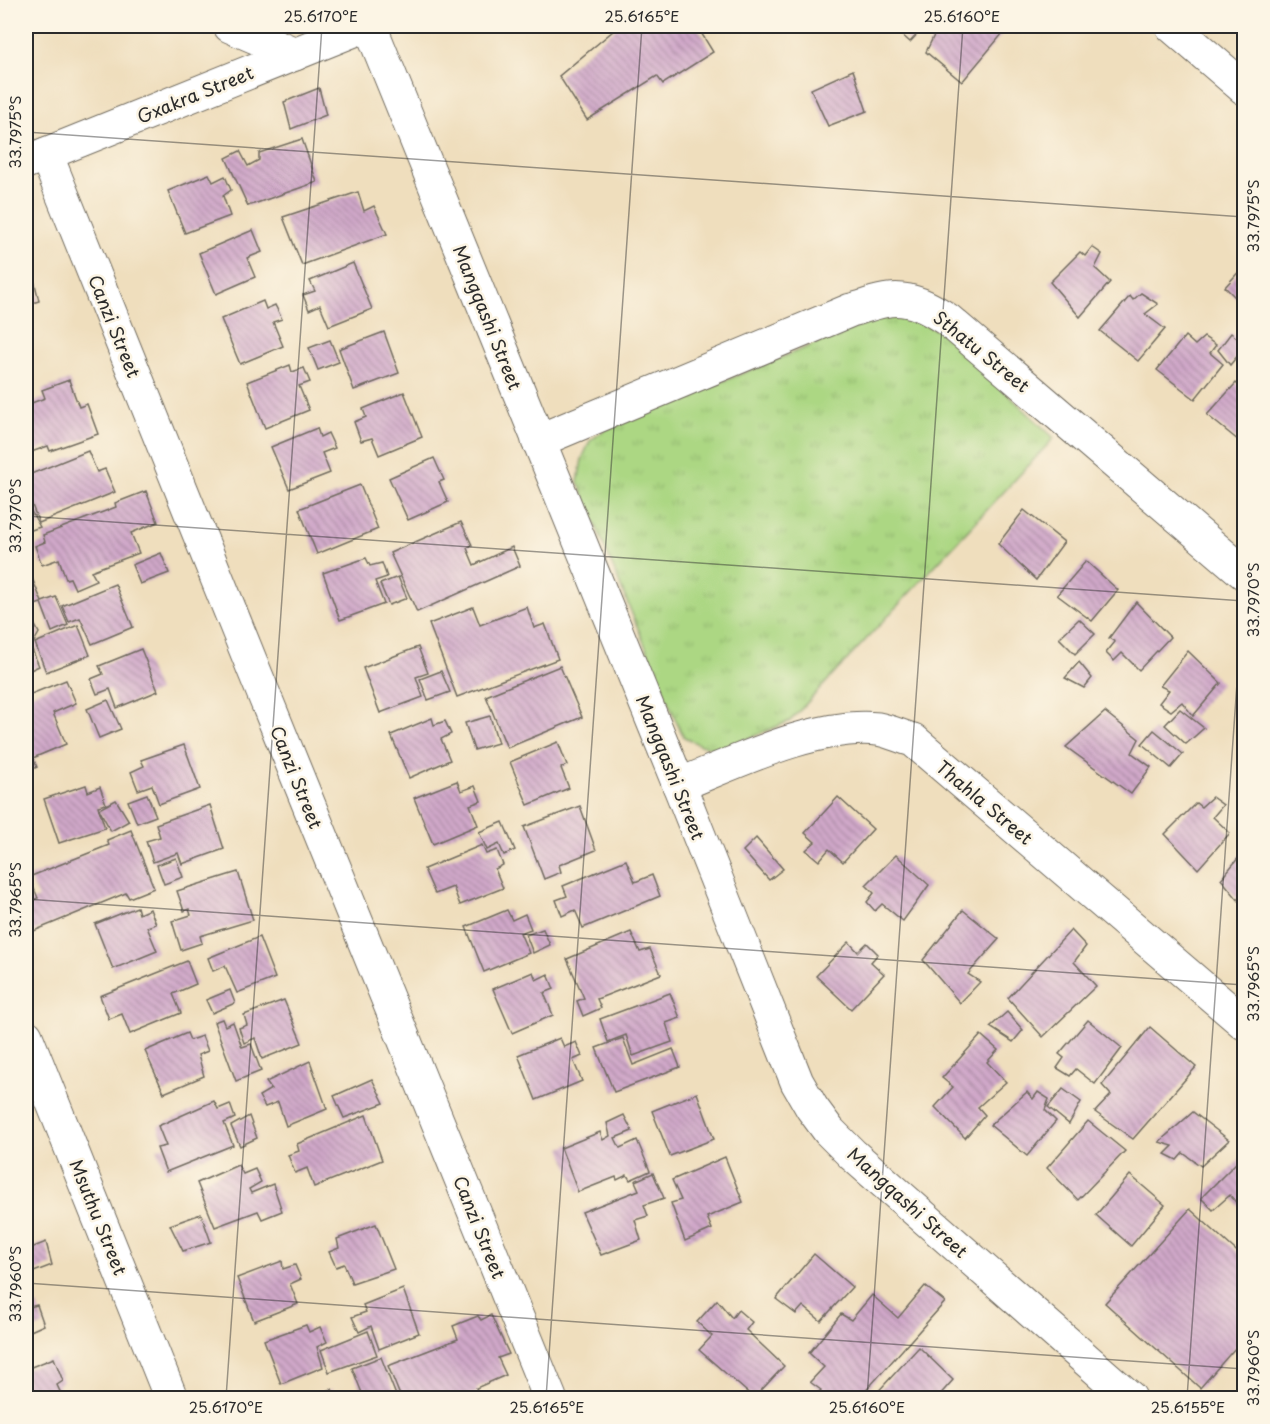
<svg xmlns="http://www.w3.org/2000/svg" width="1270" height="1424" font-family="'Playpen Sans',sans-serif">
  <defs>
    <pattern id="park-tufts" width="24" height="20" patternUnits="userSpaceOnUse" patternTransform="scale(1.5)"><rect width="24" height="20" fill="#acd783"/><path d="M3 7l-1-3M5 7V3M7 7l1-3M15 17l-1-3M17 17v-4M19 17l1-3" fill="none" stroke="#94b971"/></pattern>
    <pattern id="building-back-hatch" width="6" height="6" patternUnits="userSpaceOnUse" patternTransform="scale(1.5)"><rect width="6" height="6" fill="#d0a8c9"/><path d="M-1 5l2 2M0 0l6 6M5-1l2 2" fill="none" stroke="#a989a3"/></pattern>
  </defs>
  <rect width="100%" height="100%" fill="#fcf5e5"/>
  <filter id="ink" filterUnits="userSpaceOnUse"><feTurbulence type="fractalNoise" baseFrequency=".0167" numOctaves="2"/><feDisplacementMap in="SourceGraphic" scale="12" xChannelSelector="R" yChannelSelector="G"/><feConvolveMatrix kernelMatrix="1 2 1 2 8 2 1 2 1" color-interpolation-filters="sRGB"/></filter>
  <filter id="wash" filterUnits="userSpaceOnUse"><feTurbulence type="fractalNoise" baseFrequency=".008" numOctaves="4" result="noise"/><feDisplacementMap in="SourceGraphic" scale="24" xChannelSelector="R" yChannelSelector="G"/><feGaussianBlur stdDeviation="1.35" result="paint"/><feColorMatrix in="noise" values="0 0 0 0 0 0 0 0 0 0 0 0 0 0 0 0 0 1.4 0 .05"/><feComposite in="paint" operator="in"/></filter>
  <g filter="url(#wash)">
    <rect width="100%" height="100%" fill="#efdebd"/>
    <!-- park -->
    <path fill="url(#park-tufts)" stroke="#6c8157" stroke-width="1.5" d="M905 314 944 334 1054 438 790 721 721 750 700 745 684 737 676 721 578 482 582 459 590 441 606 429 876 319Z"/>
    <g id="blocks">
      <!-- building -->
      <g fill="url(#building-back-hatch)">
        <path d="M619 26H697L713 52 663 84 657 76 587 120 559 76Z"/>
        <path d="M892 26H925L910 42Z"/>
        <path d="M952 26H1024L1015 34 1008 27 962 82 926 52 938 27 945 34Z"/>
        <path d="M853 70 867 111 828 126 811 89Z"/>
        <path d="M319 88 326 115 291 129 284 102Z"/>
        <path d="M302 139 317 182 248 206 226 158 240 151 248 166 259 160V153Z"/>
        <path d="M209 174 213 182 225 176 231 190 223 196 230 216 185 233 168 191Z"/>
        <path d="M358 192 364 211 374 206 387 234 302 265 283 217Z"/>
        <path d="M253 230 262 252 247 258 255 277 216 294 199 253Z"/>
        <path d="M1092 247 1102 254 1095 268 1110 282 1080 317 1050 282 1080 252 1085 256Z"/>
        <path d="M353 263 372 309 329 326 320 305 309 310 303 295 315 291 310 281Z"/>
        <path d="M1244 266V306L1225 287Z"/>
        <path d="M26 276H33L39 301 26 305Z"/>
        <path d="M1141 293 1158 304 1145 314 1165 329 1138 361 1100 331 1130 296 1133 300Z"/>
        <path d="M263 301 266 309 275 305 282 319 273 322 283 346 240 364 221 319Z"/>
        <path d="M384 332 399 373 354 390 339 349Z"/>
        <path d="M1231 333 1244 344V348L1230 365 1218 350Z"/>
        <path d="M1185 336 1195 345 1204 337 1216 345 1210 353 1223 364 1195 399 1157 370Z"/>
        <path d="M330 340 339 362 318 370 309 348Z"/>
        <path d="M290 365 292 372 304 368 310 382 299 386 309 410 265 428 247 382Z"/>
        <path d="M69 380 79 407 87 404 98 434 50 451 48 446 26 454V405L45 398 42 390Z"/>
        <path d="M1236 383 1244 390V445L1207 415Z"/>
        <path d="M404 392 422 437 379 455 372 438 361 441 354 422 366 417 363 409Z"/>
        <path d="M317 428 320 437 328 433 335 448 322 453 330 473 289 489 271 447Z"/>
        <path d="M88 451 97 472 105 469 115 492 39 523 26 490V476Z"/>
        <path d="M434 458 444 480 439 482 448 502 408 520 389 478Z"/>
        <path d="M360 485 378 529 317 554 299 509Z"/>
        <path d="M146 491 158 522 131 533 139 553 91 571 96 580 75 589 70 578 66 579 59 559 42 565 35 546 45 542 43 535 116 507 115 503Z"/>
        <path d="M28 506 40 527 26 532V508Z"/>
        <path d="M1024 510 1064 542 1036 580 998 544Z"/>
        <path d="M461 522 472 545 467 548 474 565 512 547 520 566 417 612 390 553Z"/>
        <path d="M161 553 169 573 140 584 132 565Z"/>
        <path d="M366 558 370 566 382 563 387 577 375 581 384 604 340 620 323 573Z"/>
        <path d="M1086 561 1118 590 1092 621 1057 595Z"/>
        <path d="M398 577 407 598 389 605 380 584Z"/>
        <path d="M32 578 42 602 56 597 68 625 52 632 41 603 26 608V581Z"/>
        <path d="M115 584 133 627 92 644 80 618 69 622 62 606Z"/>
        <path d="M1136 602 1170 637 1139 670 1122 653 1114 661 1106 653 1115 642 1109 638Z"/>
        <path d="M473 607 480 625 527 607 534 628 545 624 558 659 457 697 429 624Z"/>
        <path d="M31 618 39 633 31 647 39 666 26 672V620Z"/>
        <path d="M1079 619 1095 634 1075 654 1059 638Z"/>
        <path d="M78 625 90 655 46 672 35 643Z"/>
        <path d="M418 647 428 673 416 677 423 697 380 713 363 668Z"/>
        <path d="M141 649 158 691 117 708 110 689 97 694 91 679 103 674 99 666Z"/>
        <path d="M1188 651 1221 683 1193 716 1182 702 1171 711 1159 703 1169 690 1160 686Z"/>
        <path d="M1079 662 1092 678 1084 688 1065 678Z"/>
        <path d="M560 666 582 717 507 748 486 696Z"/>
        <path d="M441 671 450 692 428 700 420 679Z"/>
        <path d="M66 680 76 703 53 713 66 744 33 758 37 767 26 772V696Z"/>
        <path d="M108 700 121 729 99 738 87 709Z"/>
        <path d="M1180 709 1204 728 1186 744 1165 725Z"/>
        <path d="M1105 712 1139 739 1132 753 1151 767 1131 794 1066 747Z"/>
        <path d="M490 716 498 743 474 750 465 723Z"/>
        <path d="M432 718 434 725 445 721 451 734 441 739 450 760 409 778 391 735Z"/>
        <path d="M1154 730 1183 754 1171 768 1142 744Z"/>
        <path d="M558 742 567 765 561 768 569 788 528 805 510 762Z"/>
        <path d="M184 745 200 789 159 804 152 785 138 790 131 772 144 766 141 760Z"/>
        <path d="M457 781 461 791 475 786 481 801 470 805 478 825 433 844 414 798Z"/>
        <path d="M86 785 88 792 100 787 106 804 98 806 105 828 59 843 44 799Z"/>
        <path d="M147 794 156 816 137 823 128 801Z"/>
        <path d="M838 797 873 829 843 862 829 849 819 861 806 850 815 842 805 833Z"/>
        <path d="M1212 797 1223 805 1213 817 1230 833 1198 869 1165 834 1196 803 1201 807Z"/>
        <path d="M116 800 129 821 111 831 99 809Z"/>
        <path d="M210 805 224 849 182 864 178 853 153 862 146 841 160 837 156 824Z"/>
        <path d="M580 806 596 850 559 865 561 872 544 879 524 827Z"/>
        <path d="M503 822 515 850 504 855 499 844 487 850 479 832Z"/>
        <path d="M131 830 154 888 129 898 126 893 29 933 26 923V903L38 898 29 877 109 845 107 840Z"/>
        <path d="M756 838 783 869 769 880 743 851Z"/>
        <path d="M482 845 486 854 497 850 503 865 495 869 503 888 460 905 453 887 435 894 424 869Z"/>
        <path d="M1244 851V907L1221 879Z"/>
        <path d="M896 855 929 885 903 921 882 904 875 911 867 902 874 893 866 885Z"/>
        <path d="M176 858 183 877 164 884 157 865Z"/>
        <path d="M626 860 635 882 652 875 660 896 583 928 575 910 562 916 556 900 567 896 563 886Z"/>
        <path d="M238 872 253 920 200 936 202 943 181 950 172 921 191 915 189 909 184 911 177 891Z"/>
        <path d="M137 907 139 914 150 909 156 924 147 927 157 951 113 969 95 924Z"/>
        <path d="M507 910 512 920 525 914 531 929 520 933 529 953 484 972 466 927Z"/>
        <path d="M963 910 999 939 968 974 980 982 960 1003 923 960Z"/>
        <path d="M543 929 550 945 533 953 526 935Z"/>
        <path d="M1071 930 1086 946 1074 962 1096 986 1043 1037 1008 998Z"/>
        <path d="M631 932 640 952 650 949 661 974 597 999 601 1008 583 1016 577 1001 584 998 567 959Z"/>
        <path d="M259 937 275 978 237 993 225 966 213 971 208 958Z"/>
        <path d="M849 942 858 952 867 943 878 954 871 962 884 974 851 1009 816 976Z"/>
        <path d="M187 961 196 984 173 994 181 1013 130 1034 122 1014 109 1019 100 996Z"/>
        <path d="M533 972 536 980 548 974 554 989 544 993 553 1015 512 1033 493 989Z"/>
        <path d="M230 990 235 1003 212 1013 206 1000Z"/>
        <path d="M670 993 680 1018 666 1023 672 1042 633 1056 626 1035 608 1042 600 1019Z"/>
        <path d="M284 1000 302 1043 262 1059 255 1038 244 1043 239 1028 247 1025 244 1015Z"/>
        <path d="M1007 1012 1023 1030 1013 1042 990 1027Z"/>
        <path d="M222 1019 225 1026 233 1022 242 1047 251 1044 261 1071 236 1081 214 1022Z"/>
        <path d="M1088 1020 1122 1048 1095 1084 1076 1069 1070 1076 1057 1068 1064 1058 1059 1054Z"/>
        <path d="M1150 1027 1196 1067 1133 1139 1095 1112 1111 1095 1102 1085Z"/>
        <path d="M187 1033 190 1040 202 1036 208 1051 198 1055 204 1076 164 1093 145 1051Z"/>
        <path d="M981 1035 998 1050 987 1062 1006 1082 978 1107 985 1115 965 1138 935 1107 953 1087 942 1078Z"/>
        <path d="M560 1038 564 1047 576 1042 582 1056 573 1060 582 1081 536 1100 518 1055Z"/>
        <path d="M623 1038 633 1065 673 1049 680 1067 614 1092 596 1048Z"/>
        <path d="M310 1061 327 1109 286 1126 278 1102 265 1107 259 1096 271 1089 266 1082Z"/>
        <path d="M372 1079 384 1103 344 1118 334 1096Z"/>
        <path d="M1063 1089 1081 1102 1069 1124 1048 1107Z"/>
        <path d="M1027 1092 1033 1099 1038 1092 1049 1099 1045 1110 1056 1121 1027 1156 990 1125Z"/>
        <path d="M697 1093 714 1139 670 1156 652 1111Z"/>
        <path d="M214 1101 218 1109 230 1104 235 1118 224 1123 233 1145 166 1172 157 1148 166 1146 158 1126Z"/>
        <path d="M1193 1112 1229 1140 1201 1166 1183 1153 1177 1160 1165 1154 1173 1146 1159 1142Z"/>
        <path d="M366 1115 382 1160 314 1187 307 1168 295 1173 288 1155 299 1151 297 1144Z"/>
        <path d="M624 1115 632 1131 615 1138 620 1148 637 1140 650 1171 630 1180 627 1175 617 1180 616 1177 578 1192 561 1148 600 1132 603 1140 610 1136 607 1123Z"/>
        <path d="M249 1116 257 1138 240 1146 231 1126Z"/>
        <path d="M1088 1121 1125 1151 1078 1200 1047 1168Z"/>
        <path d="M1244 1155V1212L1230 1195 1213 1210 1201 1198Z"/>
        <path d="M725 1157 743 1202 707 1217 712 1229 685 1241 671 1203 681 1200 672 1180Z"/>
        <path d="M238 1165 243 1174 255 1169 261 1182 249 1189 251 1193 273 1184 282 1211 262 1219 258 1211 215 1227 197 1183Z"/>
        <path d="M653 1173 664 1198 644 1205 648 1216 635 1220 641 1240 601 1255 582 1212 639 1190 635 1181Z"/>
        <path d="M1130 1175 1165 1205 1131 1246 1096 1215Z"/>
        <path d="M1190 1209 1244 1258V1338L1200 1388 1105 1303Z"/>
        <path d="M201 1214 211 1242 183 1251 170 1225Z"/>
        <path d="M376 1224 394 1269 352 1283 344 1264 336 1267 329 1252 339 1248 337 1239Z"/>
        <path d="M46 1242 52 1265 26 1275V1250Z"/>
        <path d="M814 1254 852 1287 821 1321 803 1306 796 1314 776 1299Z"/>
        <path d="M282 1261 283 1269 295 1265 301 1279 290 1284 298 1304 254 1321 237 1278Z"/>
        <path d="M925 1286 945 1302 861 1396 864 1398H814L821 1390 810 1382 824 1367 809 1353 841 1314 851 1320 872 1295 898 1318Z"/>
        <path d="M403 1289 419 1333 379 1349 371 1326 359 1332 352 1317 366 1312 363 1305Z"/>
        <path d="M717 1300 732 1318 738 1310 752 1322 746 1330 784 1366 754 1398 699 1350 712 1336 697 1322Z"/>
        <path d="M37 1305 44 1325 26 1333V1308Z"/>
        <path d="M491 1315 509 1354 498 1358 506 1375 476 1388 478 1392 463 1398H401L388 1366 458 1339 453 1326 478 1316 481 1320Z"/>
        <path d="M306 1325 309 1332 320 1327 327 1342 317 1347 323 1367 281 1384 264 1340Z"/>
        <path d="M368 1331 377 1355 329 1372 321 1350Z"/>
        <path d="M919 1347 953 1380 937 1398H875L873 1397Z"/>
        <path d="M381 1357 397 1398H364L352 1368Z"/>
        <path d="M54 1358 63 1381 57 1385 63 1398H26V1369Z"/>
        <path d="M332 1389 336 1398H307Z"/>
      </g>
    </g>
  </g>
  <g filter="url(#ink)">
    <use href="#blocks" fill-opacity="0" stroke="#706a5e" stroke-width="1.5"/>
    <g fill="none" stroke-linecap="round" stroke-linejoin="round">
      <!-- minor casing -->
      <g stroke="#706a5e" stroke-width="35">
        <g id="minor">
          <path d="M230 26 295 54"/>
          <path d="M370 26 679 785 797 1082 812 1108 829 1131 853 1155 1130 1398"/>
          <path d="M1172 26 1244 88"/>
          <path d="M46 154 254 670 550 1398"/>
          <path d="M26 162 364 26"/>
          <path d="M538 441 851 310C864 307 877 301 889 300 911 297 930 308 948 320L1244 573"/>
          <path d="M679 785C734 763 818 722 878 729 889 731 902 737 913 740L1244 1023"/>
          <path d="M26 1036 171 1398"/>
        </g>
      </g>
      <!-- minor -->
      <use href="#minor" stroke="#fff" stroke-width="33"/>
    </g>
  </g>
  <!-- ticks -->
  <path fill="none" stroke="#2b2b2b" stroke-width="1.5" stroke-opacity="0.45" d="M26 132 1244 217M26 516 1244 601M26 899 1244 985M26 1283 1244 1369M226 1398 322 26M546 1398 642 26M867 1398 963 26M1187 1398 1244 583"/>
  <g text-anchor="middle" dominant-baseline="central" stroke-width="5" stroke-linejoin="round" paint-order="stroke">
    <!-- street labels -->
    <g font-size="18" fill="#2b2b2b" stroke="#fcf5e5">
      <text transform="translate(195 94) rotate(-22)">Gxakra Street</text>
      <text transform="translate(488 317) rotate(68)">Mangqashi Street</text>
      <text transform="translate(115 326) rotate(68)">Canzi Street</text>
      <text transform="translate(982 351) rotate(39)">Sthatu Street</text>
      <text transform="translate(671 767) rotate(68)">Mangqashi Street</text>
      <text transform="translate(297 777) rotate(68)">Canzi Street</text>
      <text transform="translate(985 802) rotate(40)">Thahla Street</text>
      <text transform="translate(908 1202) rotate(42)">Mangqashi Street</text>
      <text transform="translate(99 1217) rotate(68)">Msuthu Street</text>
      <text transform="translate(480 1227) rotate(68)">Canzi Street</text>
    </g>
  </g>
  <!-- margin -->
  <rect width="1270" height="1424" fill="none" stroke="#fcf5e5" stroke-width="66"/>
  <rect x="33" y="33" width="1204" height="1358" fill="none" stroke="#2b2b2b" stroke-width="2"/>
  <g font-size="15" text-anchor="middle" fill="#2b2b2b">
    <text x="321" y="22">25.6170°E</text>
    <text x="642" y="22">25.6165°E</text>
    <text x="962" y="22">25.6160°E</text>
    <text transform="translate(16 132) rotate(-90)" y="5">33.7975°S</text>
    <text transform="translate(1254 216) rotate(-90)" y="5">33.7975°S</text>
    <text transform="translate(16 516) rotate(-90)" y="5">33.7970°S</text>
    <text transform="translate(1254 600) rotate(-90)" y="5">33.7970°S</text>
    <text transform="translate(16 900) rotate(-90)" y="5">33.7965°S</text>
    <text transform="translate(1254 984) rotate(-90)" y="5">33.7965°S</text>
    <text transform="translate(16 1284) rotate(-90)" y="5">33.7960°S</text>
    <text transform="translate(1254 1368) rotate(-90)" y="5">33.7960°S</text>
    <text x="226" y="1413">25.6170°E</text>
    <text x="547" y="1413">25.6165°E</text>
    <text x="867" y="1413">25.6160°E</text>
    <text x="1188" y="1413">25.6155°E</text>
  </g>
</svg>
